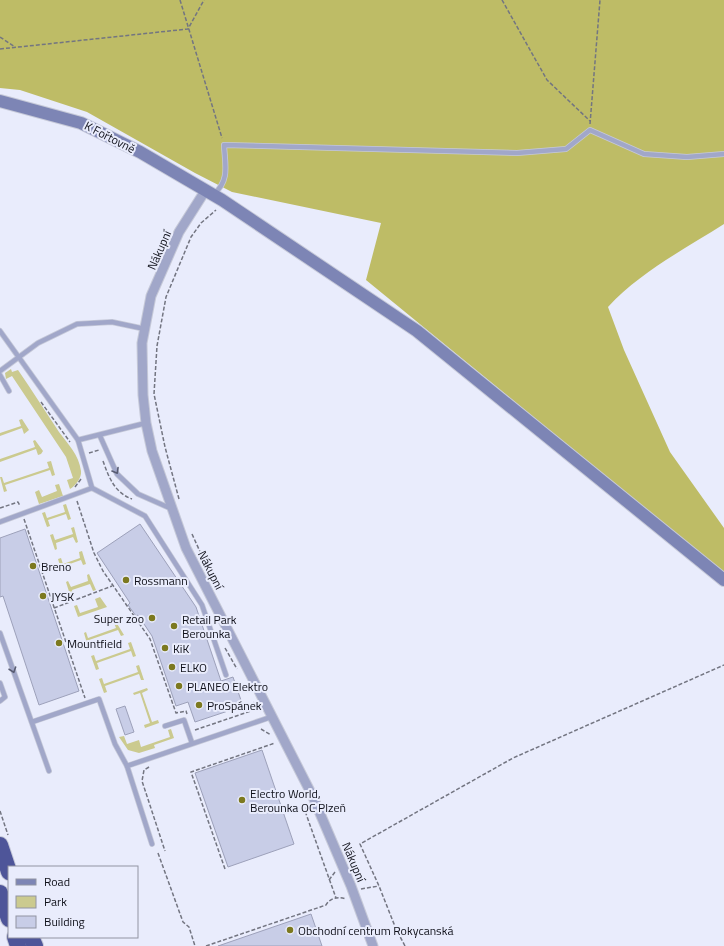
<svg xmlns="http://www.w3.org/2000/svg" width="724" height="946" font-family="'Titillium Web',sans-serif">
  <rect width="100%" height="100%" fill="#e9ecfc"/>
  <!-- green -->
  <g fill="#cbca8f">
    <path d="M11 369 12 372 18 370C32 390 45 411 59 432 68 444 79 455 81 471 82 478 75 486 70 489L67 480 73 478 66 457 12 376 6 379 5 373Z"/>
    <path d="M22 419 29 430 24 434 22 428 0 436V433L21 426 19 420Z"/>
    <path d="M35 440 43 451 41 454 38 455 36 449 0 462V459L35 447 33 441Z"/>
    <path d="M51 461 55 475 52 476 50 470 5 485 7 491 4 492 0 477H2L4 483 49 468 47 462Z"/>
    <path d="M59 484 63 496 39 504 35 492 39 490 42 497 57 491 55 485Z"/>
    <path d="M66 504 71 519 68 520 66 514 48 520 50 526 47 527 42 513 45 512 47 518 65 512 63 505Z"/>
    <path d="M74 527 78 542 76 543 73 537 56 543 57 549 55 550 50 535 53 534 55 540 73 534 71 528Z"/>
    <path d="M82 551 86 564 83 565 81 560 64 566 65 571 62 572 58 559 61 558 63 564 80 558 79 552Z"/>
    <path d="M89 574 96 590 93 591 90 584 72 590 74 597 71 598 66 582 68 581 71 587 88 581 87 575Z"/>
    <path d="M100 597 107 607 78 617 74 606 77 605 80 613 98 607 95 599Z"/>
    <path d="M116 622 124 635 121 636 118 630 89 640 91 646 88 647 84 633 86 632 88 638 116 628 114 623Z"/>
    <path d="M131 642 136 656 133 657 131 651 97 663 99 669 96 670 91 656 94 655 96 661 130 649 128 643Z"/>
    <path d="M139 665 144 680H141L139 674 105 686 107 692 104 693 99 679 102 678 104 684 138 672 136 666Z"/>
    <path d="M147 688 148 690 142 693 152 722 158 720 159 723 145 728 144 725 150 723 140 693 134 695 133 693Z"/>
    <path d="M171 729 174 738 154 745 155 748 139 753 128 750 119 737 124 736 127 744 139 740 141 747 170 737 168 730Z"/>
  </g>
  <!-- forest -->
  <path fill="#bebc66" d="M0 0H724V224C685 249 640 272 608 307L624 350 670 452 724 528V573L366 280 381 223 232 192 195 173 87 112 20 90 0 88Z"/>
  <!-- building -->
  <g fill="#c8cde7" stroke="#9da1ba">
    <path d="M140 524 196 607 221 681 233 677 243 706 195 722 188 702 176 706 152 636 138 615 136 616 128 605 130 603 97 553Z"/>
    <path d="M25 529 79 691 39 705 3 596 0 597V538Z"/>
    <path d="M125 706 134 732 125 735 116 709Z"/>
    <path d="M262 750 294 844 228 867 195 773Z"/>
    <path d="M311 914 322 946H218Z"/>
  </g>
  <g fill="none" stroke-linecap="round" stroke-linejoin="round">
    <!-- lane casing -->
    <g stroke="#c6c9d8" stroke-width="6">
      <g id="lane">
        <path d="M214 194C230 180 225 165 224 145L517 153 566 149 590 130 644 154 687 157 724 154"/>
        <path d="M0 331 78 440 92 488 0 522"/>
        <path d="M0 371 38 343 77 324 112 322 145 329"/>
        <path d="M0 375 9 391"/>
        <path d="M100 436 117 474 138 494 172 509"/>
        <path d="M78 440 146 423"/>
        <path d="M92 488 145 516 202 605 226 675"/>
        <path d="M0 633 49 771"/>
        <path d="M0 683 5 697 0 701"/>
        <path d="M32 722 99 699 115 744 127 766"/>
        <path d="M165 726 184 720 192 743"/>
        <path d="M152 844 127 766 271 717"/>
      </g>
    </g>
    <!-- street casing -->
    <g stroke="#c6c9d8" stroke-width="11">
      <path id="street" d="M205 191 179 232 151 296 142 343 143 395 146 423 152 451 186 548 313 797 351 886 373 946"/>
    </g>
    <!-- secondary casing -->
    <g stroke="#c6c9d8" stroke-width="14">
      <path id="secondary" d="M0 101 81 123 140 152 222 200 417 331 724 580"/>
    </g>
    <!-- highway casing -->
    <g stroke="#c6c9d8" stroke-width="18">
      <g id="highway">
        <path d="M0 845 9 872"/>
        <path d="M0 893 9 919"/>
        <path d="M15 937 18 946"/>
        <path d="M31 937 35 946"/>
      </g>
    </g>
    <!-- path -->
    <g stroke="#737581" stroke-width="1.5" stroke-dasharray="4 2" stroke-linecap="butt">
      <path d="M180 0 222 138"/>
      <path d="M502 0 547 80 590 121"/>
      <path d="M0 37 15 47"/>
      <path d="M0 49 188 29 204 0"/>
      <path d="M590 124 600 0"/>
      <path d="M41 402 70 442"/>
      <path d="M89 453 99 450"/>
      <path d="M103 461C109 478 115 493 132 499"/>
      <path d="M75 487 81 479"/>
      <path d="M179 499 165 447 154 394 157 346 166 297 191 237 201 223 216 210"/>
      <path d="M77 501 94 553 103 571 150 639 176 713 186 711 187 714"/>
      <path d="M0 508 18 502 20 506"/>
      <path d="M24 519 85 698"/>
      <path d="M192 534 212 578"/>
      <path d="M54 608 112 586"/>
      <path d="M225 648 237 669"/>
      <path d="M261 729 271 735"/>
      <path d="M195 730 251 711 254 702"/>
      <path d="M149 767 144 770 142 781 165 851"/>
      <path d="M307 806 305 811 336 898"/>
      <path d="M0 811 8 835"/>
      <path d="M158 853 183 922 189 927 195 946"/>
      <path d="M225 869 191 772 275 743"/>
      <path d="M329 880 335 872"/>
      <path d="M361 889 379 886"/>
      <path d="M206 946 326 905C330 898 338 896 346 899"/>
      <path d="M405 946 396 929 379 886 360 844 513 758 724 665"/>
    </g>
    <!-- lane -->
    <use href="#lane" stroke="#a1a7c9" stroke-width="4.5"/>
    <!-- street -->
    <use href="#street" stroke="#a1a7c9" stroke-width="9"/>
    <!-- secondary -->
    <use href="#secondary" stroke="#7d85b5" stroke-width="12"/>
    <!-- highway -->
    <use href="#highway" stroke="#4e5599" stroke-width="16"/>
  </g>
  <!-- one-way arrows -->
  <defs><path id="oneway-chevron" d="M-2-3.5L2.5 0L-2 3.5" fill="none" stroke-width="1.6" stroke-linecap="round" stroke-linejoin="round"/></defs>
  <g stroke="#585c72">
    <use href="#oneway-chevron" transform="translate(116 471) rotate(60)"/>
    <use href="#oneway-chevron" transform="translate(13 670) rotate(71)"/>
  </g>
  <!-- markers -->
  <g fill="#7c791f" stroke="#e9ecfc" stroke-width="1.5">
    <circle cx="33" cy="566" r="4"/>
    <circle cx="126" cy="580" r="4"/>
    <circle cx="43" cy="596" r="4"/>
    <circle cx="152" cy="618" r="4"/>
    <circle cx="174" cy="626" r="4"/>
    <circle cx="59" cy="643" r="4"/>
    <circle cx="165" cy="648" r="4"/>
    <circle cx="172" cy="667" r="4"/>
    <circle cx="179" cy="686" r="4"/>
    <circle cx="199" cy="705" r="4"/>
    <circle cx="242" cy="800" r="4"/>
    <circle cx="290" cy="930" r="4"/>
  </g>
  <g text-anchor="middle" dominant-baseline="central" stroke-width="4" stroke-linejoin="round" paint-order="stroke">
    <!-- street labels -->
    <g font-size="12" fill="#10111a" stroke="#e9ecfc">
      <text transform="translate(110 137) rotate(27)">K Fořtovně</text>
      <text transform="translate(159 250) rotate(-66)">Nákupní</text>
      <text transform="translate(211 570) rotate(63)">Nákupní</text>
      <text transform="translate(354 862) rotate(67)">Nákupní</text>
    </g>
    <!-- poi labels -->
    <g font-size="12" fill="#10111a" stroke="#e9ecfc" text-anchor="start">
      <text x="41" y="566">Breno</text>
      <text x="134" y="580">Rossmann</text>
      <text x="51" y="596">JYSK</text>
      <text x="144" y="618" text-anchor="end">Super zoo</text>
      <text x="182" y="619">Retail Park<tspan x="182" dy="14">Berounka</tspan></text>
      <text x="67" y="643">Mountfield</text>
      <text x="173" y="648">KiK</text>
      <text x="180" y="667">ELKO</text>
      <text x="187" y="686">PLANEO Elektro</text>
      <text x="207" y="705">ProSpánek</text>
      <text x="250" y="793">Electro World,<tspan x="250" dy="14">Berounka OC Plzeň</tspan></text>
      <text x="298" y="930">Obchodní centrum Rokycanská</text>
    </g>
  </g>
  <!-- legend -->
  <rect x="8" y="866" width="130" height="72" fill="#e9ecfc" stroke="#9294a2"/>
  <rect x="16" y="879" width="20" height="6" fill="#7d85b5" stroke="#9294a2"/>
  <text x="44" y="886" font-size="12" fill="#10111a">Road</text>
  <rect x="16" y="896" width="20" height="12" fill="#cbca8f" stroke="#9294a2"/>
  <text x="44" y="906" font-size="12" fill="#10111a">Park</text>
  <rect x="16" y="916" width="20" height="12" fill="#c8cde7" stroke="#9294a2"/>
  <text x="44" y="926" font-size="12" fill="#10111a">Building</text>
</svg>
